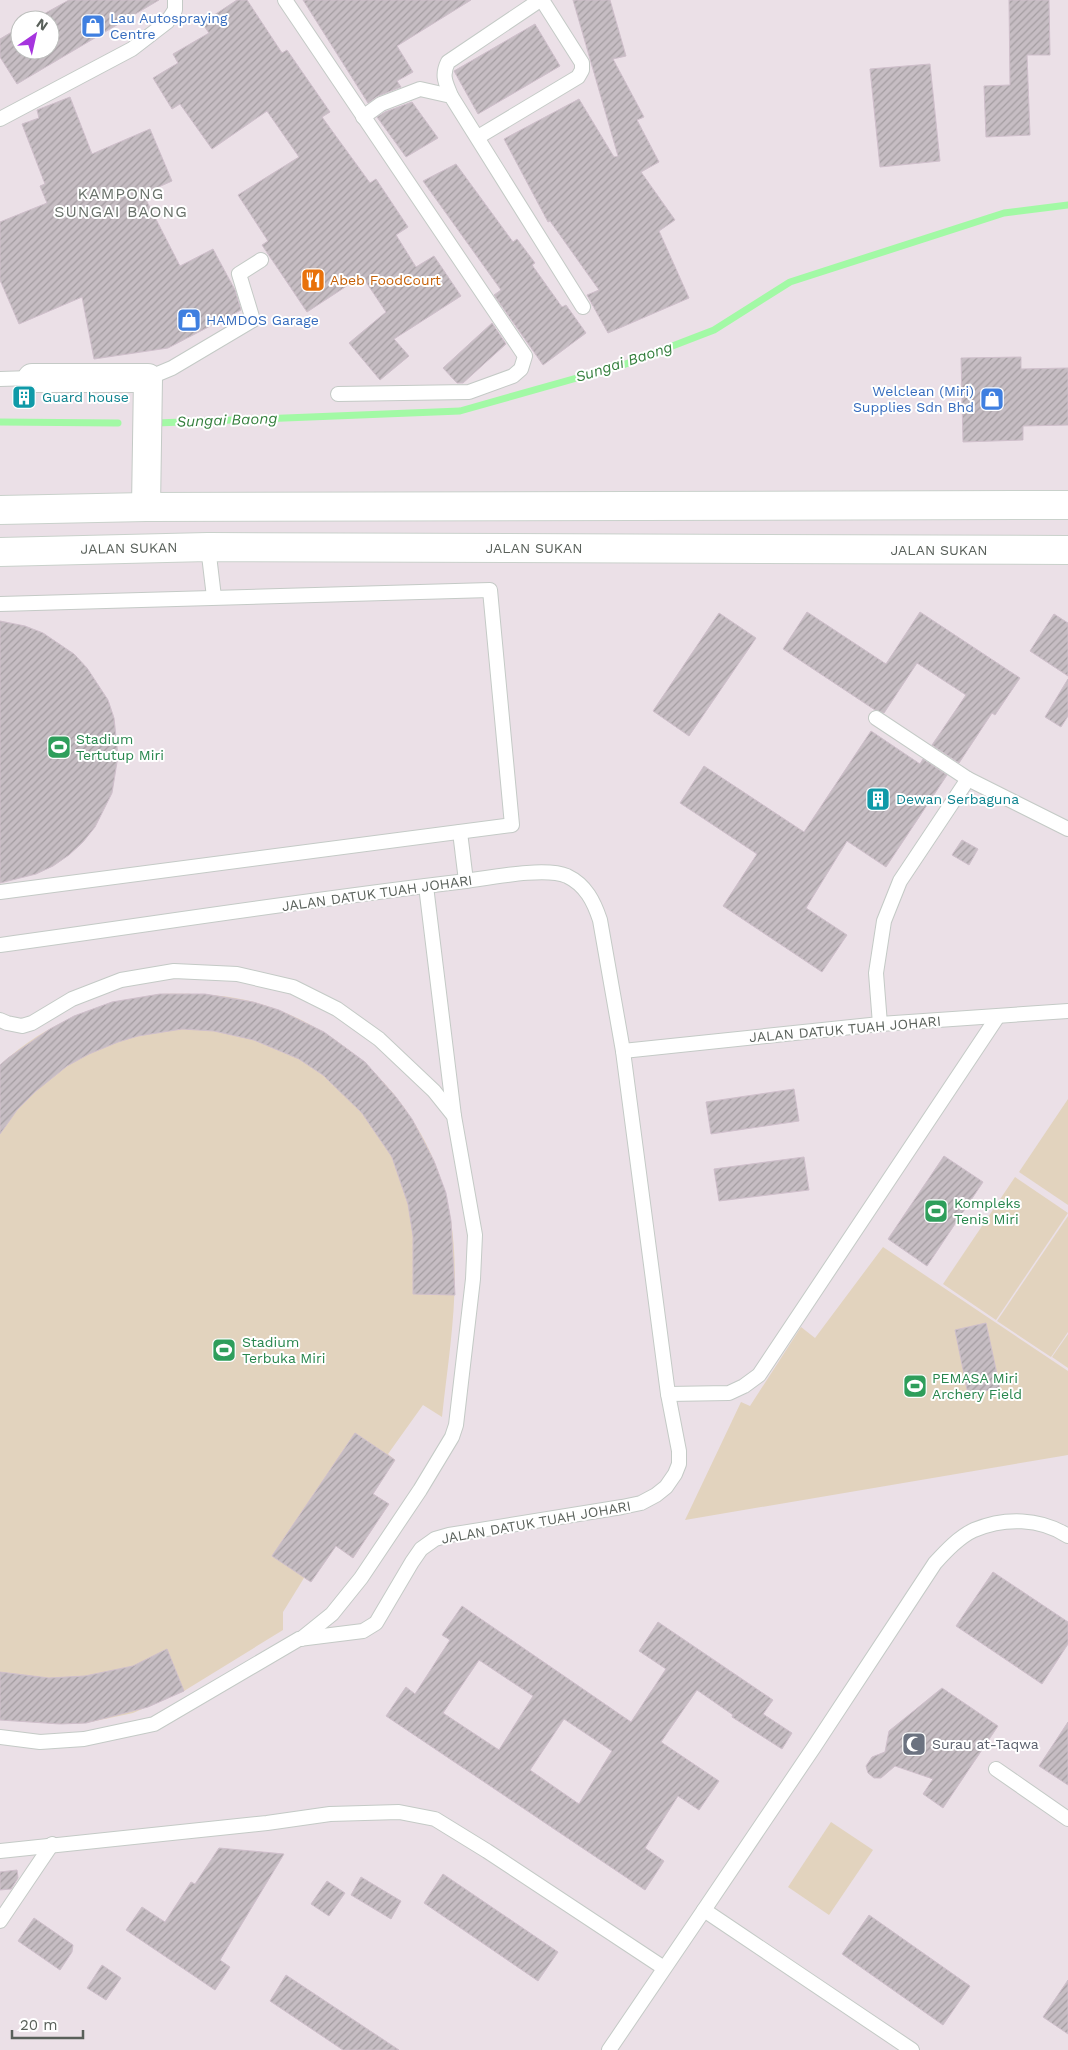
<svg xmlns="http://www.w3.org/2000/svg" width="1068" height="2050" font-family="'Work Sans',sans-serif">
  <defs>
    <pattern id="building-hatch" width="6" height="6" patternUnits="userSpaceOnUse" patternTransform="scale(1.25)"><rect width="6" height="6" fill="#c6bdc3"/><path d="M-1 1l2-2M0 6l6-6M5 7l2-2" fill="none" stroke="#a49da1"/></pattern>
  </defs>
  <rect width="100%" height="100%" fill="#ebe0e7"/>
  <!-- green -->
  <g fill="#e2d3be">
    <path d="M160 994C191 993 223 994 254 1002 354 1029 436 1118 451 1221 461 1286 449 1352 442 1417L423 1405 388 1454 395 1460 373 1494 389 1504 353 1558 336 1546 311 1582 304 1578 283 1612V1630L184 1691 133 1713 86 1723 60 1724 7 1720 0 1718V1065C47 1022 97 1004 160 994Z"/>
    <path d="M1068 1099V1205L1019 1172Z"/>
    <path d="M1015 1177 1068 1213 996 1320 943 1284Z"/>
    <path d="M1068 1216V1332L1051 1357 997 1321Z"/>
    <path d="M883 1247 1068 1371V1455L685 1520 741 1402 750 1406 801 1327 815 1338Z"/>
    <path d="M1068 1334V1368L1052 1357Z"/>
    <path d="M831 1822 873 1850 829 1915 788 1887Z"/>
  </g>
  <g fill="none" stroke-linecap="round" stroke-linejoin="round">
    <!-- stream -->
    <g stroke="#a2f9a5" stroke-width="7">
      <path d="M0 422 118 423"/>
      <path d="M157 423 460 411 623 365 714 330 790 282 1004 213 1068 205"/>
    </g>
  </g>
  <!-- building -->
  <g fill="url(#building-hatch)" stroke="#cfbfcb" fill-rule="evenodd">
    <path d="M69 0H159L17 84 0 57V39L20 27V50H50V20H33Z"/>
    <path d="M237 0H247L282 53 287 50 330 112 322 117 370 183 376 179 408 227 396 235 416 267 434 256 461 296 394 339 409 356 380 380 349 343 386 312 362 276 307 312 262 245 268 241 238 195 299 157 267 111 212 149 180 104 172 109 153 78 178 63 173 54 209 33 202 23Z"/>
    <path d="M303 0H471L397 46 413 72 397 81 401 87 378 96 368 103Z"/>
    <path d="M573 0H610L626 56 613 59 644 117 637 120 659 162 641 172 675 220 659 231 689 298 608 333 587 295 599 290 550 221 548 222 504 139 579 99 614 157 618 156Z"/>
    <path d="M1009 0H1049L1050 55H1027L1030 135 986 137 984 86 1010 85Z"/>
    <path d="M535 24 560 66 478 114 454 71Z"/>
    <path d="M930 64 940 161 880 167 870 69Z"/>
    <path d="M70 97 92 154 150 129 172 181 143 194 180 266 213 249 235 290 241 310 168 348 94 359 82 297 19 324 0 280V222L47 203 40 186 45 184 22 124 39 118 37 110Z"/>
    <path d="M412 102 438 138 406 157 377 117 385 112Z"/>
    <path d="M456 164 513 242 517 239 535 263 532 265 562 307 566 305 586 333 543 365 494 295 501 290 423 181Z"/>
    <path d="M492 323 506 344 463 383H457L443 368Z"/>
    <path d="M1021 357V369L1068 368V425L1023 426V440L963 442 961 358Z"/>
    <path d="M807 612 886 664 920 612 1020 678 995 715 992 713 959 763 932 745 966 695 917 663 884 713 875 710 783 649Z"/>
    <path d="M719 613 756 638 689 736 653 711Z"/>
    <path d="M1054 614 1068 623V676L1030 651Z"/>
    <path d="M0 621 25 626 43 633 74 654 87 668 108 700 114 718 118 756 112 793 95 827 83 842 69 855 53 866 36 874 0 883Z"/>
    <path d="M1068 679V716L1061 727 1045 717Z"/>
    <path d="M871 731 920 764 923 759 947 775 886 867 847 841 806 908 847 935 822 972 723 906 757 854 680 803 704 766 804 832Z"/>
    <path d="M962 840 978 849 969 865 952 855Z"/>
    <path d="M160 994H205L253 1002 279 1010 324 1032 365 1062 396 1097 412 1119 434 1161 446 1193 451 1221 455 1295 413 1294V1236L408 1204 392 1157 362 1113 323 1075 299 1059 254 1040 214 1031 182 1029 138 1036 118 1042 89 1054 67 1066 36 1091 17 1110 0 1134V1065L8 1058 50 1029 74 1016 112 1002Z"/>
    <path d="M794 1089 799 1121 711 1134 706 1102Z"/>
    <path d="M944 1156 983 1182 927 1266 888 1239Z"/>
    <path d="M804 1157 809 1190 719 1201 714 1169Z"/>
    <path d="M986 1323 1000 1388 968 1394 955 1330Z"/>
    <path d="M355 1433 395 1460 373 1494 389 1504 353 1558 336 1546 311 1582 272 1556Z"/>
    <path d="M993 1572 1068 1622V1644L1042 1684 956 1626Z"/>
    <path d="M462 1606 631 1722 666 1669 639 1651 658 1622 773 1700 763 1714 792 1733 782 1749 732 1717 733 1715 697 1690 661 1742 719 1781 699 1810 678 1796 645 1848 664 1861 645 1890 386 1716 406 1687 415 1694 450 1640 442 1635ZM479 1660 533 1696 499 1750 443 1713ZM564 1719 612 1751 579 1804 530 1770Z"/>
    <path d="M167 1649 184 1691 148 1707 86 1723 60 1724 0 1720V1672L49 1678 85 1676 133 1666Z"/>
    <path d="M942 1688 998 1726 943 1808 923 1794 933 1779 895 1766 881 1778H874L868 1773 866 1766 872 1757 885 1752 889 1731Z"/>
    <path d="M1068 1722V1785L1039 1766Z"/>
    <path d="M219 1848 284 1854 220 1960 230 1967 215 1990 126 1930 142 1907 165 1922 191 1882 195 1884Z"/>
    <path d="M17 1870 18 1878 11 1889 0 1890V1872Z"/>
    <path d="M443 1874 558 1952 538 1981 424 1903Z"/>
    <path d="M361 1877 401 1901 391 1919 351 1895Z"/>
    <path d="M327 1881 345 1893 329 1916 311 1904Z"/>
    <path d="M869 1915 970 1986 943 2025 842 1954Z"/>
    <path d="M34 1918 73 1945 72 1952 60 1970 18 1941Z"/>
    <path d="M102 1965 121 1978 106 2000 87 1988Z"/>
    <path d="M286 1975 399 2050H343L270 2001Z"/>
    <path d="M1068 1980V2034L1043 2017Z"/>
  </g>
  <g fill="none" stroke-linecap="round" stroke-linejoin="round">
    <!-- lane casing -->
    <g stroke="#c4cac6" stroke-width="16">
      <g id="lane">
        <path d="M285 0 525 356 521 369 513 376 469 392 338 394"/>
        <path d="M451 96C446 83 441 76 448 62L540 0"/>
        <path d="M363 117 381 104 420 89 451 96 583 307"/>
        <path d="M0 119 132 49 167 22 175 10V0"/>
        <path d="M478 137 578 77 582 70V63L542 0"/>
        <path d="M148 378 172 368 253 320 239 274 261 260"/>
        <path d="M0 379 32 378"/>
        <path d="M208 547 214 597"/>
        <path d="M0 604 490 590 512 825 0 892"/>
        <path d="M876 718 968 779 1068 829"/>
        <path d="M460 832 466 881"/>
        <path d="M426 886 454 1116"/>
        <path d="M0 945C153 924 305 900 458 882 484 879 544 866 567 876 586 885 594 902 600 920L623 1051 668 1394 679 1451V1464L675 1474 666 1487 656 1495 641 1503 622 1507 449 1535 435 1539 421 1549 412 1562 376 1623 363 1631 299 1639 154 1724 84 1739 40 1742 0 1737"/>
        <path d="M0 1020 7 1023 22 1026 32 1023 72 999 121 980 174 971 237 974 293 987 337 1009 379 1039 434 1091 454 1116 475 1235 473 1279 456 1425 452 1437 420 1490 361 1578 332 1614 301 1639"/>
        <path d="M880 1024 876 973 884 921 900 881 968 779"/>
        <path d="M623 1051 880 1024 1068 1011"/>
        <path d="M668 1394 729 1393 744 1386 759 1375 998 1016"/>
        <path d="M996 1769 1068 1819"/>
        <path d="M0 1851 267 1823 330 1814 399 1812 435 1819 487 1851 664 1968"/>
        <path d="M704 1910 814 1747 935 1563C946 1551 959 1537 974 1530 1005 1517 1040 1518 1068 1536"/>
        <path d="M0 1921 52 1844"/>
        <path d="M609 2050 704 1910 912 2050"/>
      </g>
    </g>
    <!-- street casing -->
    <g stroke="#c4cac6" stroke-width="30">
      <path id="street" d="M32 378H148L146 507"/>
    </g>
    <!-- secondary casing -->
    <g stroke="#c9d1cb" stroke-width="30">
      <g id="secondary">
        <path d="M0 510 146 507 1068 505"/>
        <path d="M0 552 208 547 1068 550"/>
      </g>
    </g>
    <!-- lane -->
    <use href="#lane" stroke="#fff" stroke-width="14"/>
    <!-- street -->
    <use href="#street" stroke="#fff" stroke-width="28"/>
    <!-- secondary -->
    <use href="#secondary" stroke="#fff" stroke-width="28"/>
  </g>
  <!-- icons -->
  <defs>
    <g id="shop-square" transform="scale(1.25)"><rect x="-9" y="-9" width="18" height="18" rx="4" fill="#3f7fe0" stroke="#fff"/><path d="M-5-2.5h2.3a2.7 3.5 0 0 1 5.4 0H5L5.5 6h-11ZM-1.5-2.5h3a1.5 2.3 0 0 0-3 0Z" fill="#fff"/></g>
    <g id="restaurant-square" transform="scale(1.25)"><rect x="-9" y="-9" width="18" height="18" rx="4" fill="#e8710a" stroke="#fff"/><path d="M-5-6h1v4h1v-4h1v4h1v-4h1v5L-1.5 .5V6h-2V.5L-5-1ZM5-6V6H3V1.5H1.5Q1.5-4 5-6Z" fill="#fff"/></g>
    <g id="building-square" transform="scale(1.25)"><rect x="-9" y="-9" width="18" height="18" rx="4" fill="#0f9aa8" stroke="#fff"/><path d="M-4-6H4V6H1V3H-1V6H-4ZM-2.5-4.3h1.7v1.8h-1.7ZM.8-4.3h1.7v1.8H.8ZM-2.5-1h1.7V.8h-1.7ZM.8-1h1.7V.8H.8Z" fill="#fff"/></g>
    <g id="stadium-square" transform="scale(1.25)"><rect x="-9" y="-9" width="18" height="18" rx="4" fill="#2e9e5b" stroke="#fff"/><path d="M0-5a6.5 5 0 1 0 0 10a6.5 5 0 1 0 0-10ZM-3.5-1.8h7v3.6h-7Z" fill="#fff"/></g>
    <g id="mosque-square" transform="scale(1.25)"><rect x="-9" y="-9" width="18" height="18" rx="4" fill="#6b7280" stroke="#fff"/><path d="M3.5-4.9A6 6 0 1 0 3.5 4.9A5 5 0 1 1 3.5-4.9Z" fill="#fff"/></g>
  </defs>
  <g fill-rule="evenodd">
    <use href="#shop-square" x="93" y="26"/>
    <use href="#restaurant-square" x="313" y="280"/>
    <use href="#shop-square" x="189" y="320"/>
    <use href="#building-square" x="24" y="397"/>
    <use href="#shop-square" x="992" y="399"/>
    <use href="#stadium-square" x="59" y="747"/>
    <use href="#building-square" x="878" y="799"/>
    <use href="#stadium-square" x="936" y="1211"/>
    <use href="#stadium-square" x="224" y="1350"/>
    <use href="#stadium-square" x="915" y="1386"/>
    <use href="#mosque-square" x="914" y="1744"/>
  </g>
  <g text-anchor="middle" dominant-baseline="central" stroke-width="4" stroke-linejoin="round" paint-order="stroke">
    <!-- shop labels -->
    <g font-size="14" fill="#366cbe" stroke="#fff" text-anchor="start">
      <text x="110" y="18">Lau Autospraying<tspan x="110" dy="16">Centre</tspan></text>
      <text x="206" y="320">HAMDOS Garage</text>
      <text x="974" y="391" text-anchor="end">Welclean (Miri)<tspan x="974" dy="16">Supplies Sdn Bhd</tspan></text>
    </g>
    <!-- food labels -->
    <g font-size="14" fill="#c56008" stroke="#fff" text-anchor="start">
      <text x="330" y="280">Abeb FoodCourt</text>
    </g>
    <!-- culture labels -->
    <g font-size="14" fill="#0d838f" stroke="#fff" text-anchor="start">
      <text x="42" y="397">Guard house</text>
      <text x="896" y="799">Dewan Serbaguna</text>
    </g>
    <!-- street labels -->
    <g font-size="14" fill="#59605a" stroke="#fff">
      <text transform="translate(129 548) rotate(-1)">JALAN SUKAN</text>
      <text x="534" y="548">JALAN SUKAN</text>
      <text x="939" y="550">JALAN SUKAN</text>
      <text transform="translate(377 893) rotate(-8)">JALAN DATUK TUAH JOHARI</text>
      <text transform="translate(845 1029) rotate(-5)">JALAN DATUK TUAH JOHARI</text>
      <text transform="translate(536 1522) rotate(-10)">JALAN DATUK TUAH JOHARI</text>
    </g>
    <!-- leisure labels -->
    <g font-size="14" fill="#27864d" stroke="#fff" text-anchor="start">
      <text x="76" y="739">Stadium<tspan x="76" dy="16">Tertutup Miri</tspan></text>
      <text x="954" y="1203">Kompleks<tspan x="954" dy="16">Tenis Miri</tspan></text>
      <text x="242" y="1342">Stadium<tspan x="242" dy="16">Terbuka Miri</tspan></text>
      <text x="932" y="1378">PEMASA Miri<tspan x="932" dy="16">Archery Field</tspan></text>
    </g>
    <!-- worship labels -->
    <g font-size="14" fill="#5b616d" stroke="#fff" text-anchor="start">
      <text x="932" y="1744">Surau at-Taqwa</text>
    </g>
    <!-- water labels -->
    <g font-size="15" font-style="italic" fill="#347f3d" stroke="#fff">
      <text transform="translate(624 362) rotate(-18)">Sungai Baong</text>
      <text transform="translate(227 420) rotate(-2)">Sungai Baong</text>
    </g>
    <!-- quarter labels -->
    <g font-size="16" letter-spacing="1" fill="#6a726b" stroke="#fff">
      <text x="121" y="193">KAMPONG<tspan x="121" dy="18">SUNGAI BAONG</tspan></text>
    </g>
  </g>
  <!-- north arrow -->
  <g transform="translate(35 35) rotate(34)"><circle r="24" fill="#ffffff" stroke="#bdbfbd"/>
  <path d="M0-4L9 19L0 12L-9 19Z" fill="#a634de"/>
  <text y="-8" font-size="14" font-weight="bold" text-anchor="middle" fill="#59605a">N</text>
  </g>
  <!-- scale -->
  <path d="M12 2030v8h71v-8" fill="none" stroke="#59605a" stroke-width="2.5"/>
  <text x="20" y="2030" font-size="15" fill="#59605a" stroke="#ffffff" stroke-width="4" paint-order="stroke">20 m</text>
</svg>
